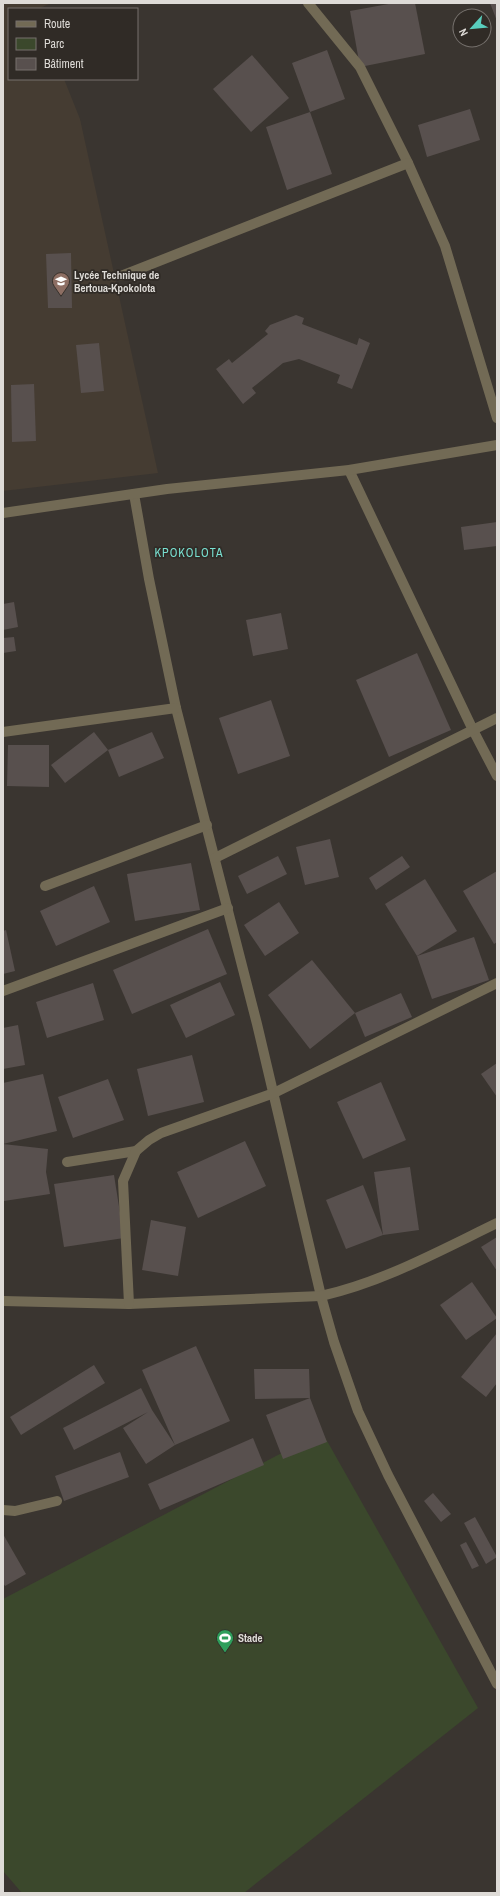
<svg xmlns="http://www.w3.org/2000/svg" width="500" height="1896" font-family="'Archivo Narrow',sans-serif">
  <rect width="100%" height="100%" fill="#3a3530"/>
  <!-- built -->
  <path fill="#453c32" d="M3 3 49 4 38 9H9V79H64L80 119 158 473 3 491Z"/>
  <!-- green -->
  <path fill="#3b482c" d="M322 1432 478 1708 244 1893H22L3 1871V1599Z"/>
  <!-- building -->
  <g fill="#58504e">
    <path d="M394 3H415L425 54 360 67 350 11Z"/>
    <path d="M490 3H497V21Z"/>
    <path d="M327 50 345 99 310 112 332 174 287 190 266 127 310 112 292 63Z"/>
    <path d="M252 55 289 98 251 132 213 89Z"/>
    <path d="M470 109 480 140 427 157 418 125Z"/>
    <path d="M71 253 72 308H48L46 254Z"/>
    <path d="M296 315 304 318 302 324 357 345 359 338 370 343 352 389 337 383 340 375 299 359 283 363 252 388 256 393 243 404 216 369 229 359 232 363 268 334 265 331 270 325Z"/>
    <path d="M99 343 104 391 81 393 76 345Z"/>
    <path d="M34 384 36 441 12 442 11 385Z"/>
    <path d="M497 522V546L464 550 461 527Z"/>
    <path d="M14 602 18 627 3 630V604Z"/>
    <path d="M281 613 288 649 253 656 246 620Z"/>
    <path d="M14 637 16 651 3 653V638Z"/>
    <path d="M417 653 451 730 389 757 356 680Z"/>
    <path d="M271 700 290 756 238 774 219 718Z"/>
    <path d="M94 732 108 750 65 783 51 765Z"/>
    <path d="M152 732 164 758 119 777 108 750Z"/>
    <path d="M8 745H49V787L7 786Z"/>
    <path d="M330 839 339 877 305 885 296 847Z"/>
    <path d="M278 856 287 874 247 894 238 876Z"/>
    <path d="M402 856 410 867 376 890 369 878Z"/>
    <path d="M191 863 200 910 135 921 127 874Z"/>
    <path d="M497 871V942L494 944 463 891Z"/>
    <path d="M425 879 457 931 417 956 385 904Z"/>
    <path d="M94 886 110 922 56 946 40 911Z"/>
    <path d="M279 902 299 933 265 956 244 925Z"/>
    <path d="M208 929 227 974 132 1014 113 970Z"/>
    <path d="M6 930 15 971 3 974V931Z"/>
    <path d="M474 937 489 980 432 999 417 956Z"/>
    <path d="M312 960 355 1013 310 1049 268 995Z"/>
    <path d="M220 982 235 1015 186 1038 170 1005Z"/>
    <path d="M93 983 104 1020 47 1038 36 1002Z"/>
    <path d="M401 993 412 1017 365 1037 355 1013Z"/>
    <path d="M18 1025 25 1065 3 1069V1028Z"/>
    <path d="M192 1055 204 1102 148 1116 137 1069Z"/>
    <path d="M497 1063V1097L481 1074Z"/>
    <path d="M43 1074 57 1131 3 1144V1083Z"/>
    <path d="M108 1079 124 1120 73 1138 58 1097Z"/>
    <path d="M381 1082 406 1140 363 1159 337 1102Z"/>
    <path d="M245 1141 266 1186 198 1218 177 1172Z"/>
    <path d="M3 1144 48 1149 46 1172 50 1194 4 1201Z"/>
    <path d="M410 1167 419 1230 383 1235 374 1172Z"/>
    <path d="M114 1175 124 1238 64 1247 54 1184Z"/>
    <path d="M363 1185 383 1235 346 1249 326 1200Z"/>
    <path d="M151 1220 186 1227 178 1276 142 1270Z"/>
    <path d="M497 1237V1271L481 1247Z"/>
    <path d="M472 1282 497 1318 466 1340 440 1305Z"/>
    <path d="M497 1333V1383L486 1397 461 1377Z"/>
    <path d="M196 1346 230 1421 175 1445 146 1464 123 1428 148 1412 74 1450 63 1428 141 1388 152 1410 175 1445 142 1370Z"/>
    <path d="M94 1365 105 1383 21 1435 10 1417Z"/>
    <path d="M254 1369H309L310 1398 327 1442 283 1459 266 1415 310 1398 255 1399Z"/>
    <path d="M253 1438 264 1465 160 1510 148 1484Z"/>
    <path d="M120 1452 129 1477 64 1501 55 1476Z"/>
    <path d="M433 1493 451 1514 441 1522 424 1501Z"/>
    <path d="M475 1517 497 1557 486 1564 464 1523Z"/>
    <path d="M3 1534 26 1574 5 1586 3 1583Z"/>
    <path d="M466 1542 479 1566 472 1569 460 1545Z"/>
  </g>
  <g fill="none" stroke-linecap="round" stroke-linejoin="round">
    <!-- street -->
    <g stroke="#726a55" stroke-width="10">
      <path d="M308 3 360 67 408 163 445 246 497 418"/>
      <path d="M121 276 408 163"/>
      <path d="M349 470 473 730 497 776"/>
      <path d="M134 494 149 579 176 708 257 1024 321 1296 334 1342 358 1411 388 1475 497 1684"/>
      <path d="M3 513 167 489 349 470 497 445"/>
      <path d="M3 732 176 708"/>
      <path d="M215 858 497 718"/>
      <path d="M45 886 207 825"/>
      <path d="M3 991 228 908"/>
      <path d="M67 1162 136 1151"/>
      <path d="M3 1301 129 1304 321 1296C383 1282 439 1251 497 1223"/>
      <path d="M129 1304 123 1181 136 1151 149 1140 161 1133 274 1093 497 983"/>
      <path d="M3 1510 15 1511 57 1501"/>
    </g>
  </g>
  <!-- icons -->
  <defs>
    <g id="school-pin" transform="scale(0.9)"><path d="M0 17L-7.5 6A9.5 9.5 0 1 1 7.5 6Z" fill="#8d6e63" stroke="#302b26"/><path d="M0-5L7-2L0 1L-7-2ZM-4 1L0 2.5L4 1V4Q0 6-4 4Z" fill="#fff"/></g>
    <g id="stadium-pin" transform="scale(0.9)"><path d="M0 17L-7.5 6A9.5 9.5 0 1 1 7.5 6Z" fill="#2e9e5b" stroke="#302b26"/><path d="M0-5a6.5 5 0 1 0 0 10a6.5 5 0 1 0 0-10ZM-3.5-1.8h7v3.6h-7Z" fill="#fff"/></g>
  </defs>
  <g fill-rule="evenodd">
    <use href="#school-pin" x="61" y="281"/>
    <use href="#stadium-pin" x="225" y="1638"/>
  </g>
  <g text-anchor="middle" dominant-baseline="central" stroke-width="3.5" stroke-linejoin="round" paint-order="stroke">
    <!-- poi labels -->
    <g font-size="11" font-weight="bold" fill="#dedbd7" stroke="#302b26" text-anchor="start">
      <text x="74" y="275">Lycée Technique de<tspan x="74" dy="13">Bertoua-Kpokolota</tspan></text>
      <text x="238" y="1638">Stade</text>
    </g>
    <!-- neighbourhood labels -->
    <g font-size="12" letter-spacing="1" fill="#79e1d2" stroke="#302b26">
      <text x="189" y="553">KPOKOLOTA</text>
    </g>
  </g>
  <!-- border -->
  <rect width="500" height="1896" fill="none" stroke="#dedbd7" stroke-width="8"/>
  <!-- legend -->
  <rect x="8" y="8" width="130" height="72" fill="#302b26" stroke="#76716d"/>
  <rect x="16" y="21" width="20" height="6" fill="#726a55" stroke="#76716d"/>
  <text x="44" y="28" font-size="12" fill="#dedbd7">Route</text>
  <rect x="16" y="38" width="20" height="12" fill="#3b482c" stroke="#76716d"/>
  <text x="44" y="48" font-size="12" fill="#dedbd7">Parc</text>
  <rect x="16" y="58" width="20" height="12" fill="#58504e" stroke="#76716d"/>
  <text x="44" y="68" font-size="12" fill="#dedbd7">Bâtiment</text>
  <!-- north arrow -->
  <g transform="translate(472 28) rotate(243)"><circle r="19" fill="#302b26" stroke="#76716d"/>
  <path d="M0-3L7 15L0 10L-7 15Z" fill="#59cebe"/>
  <text y="-6" font-size="11" font-weight="bold" text-anchor="middle" fill="#dedbd7">N</text>
  </g>
</svg>
